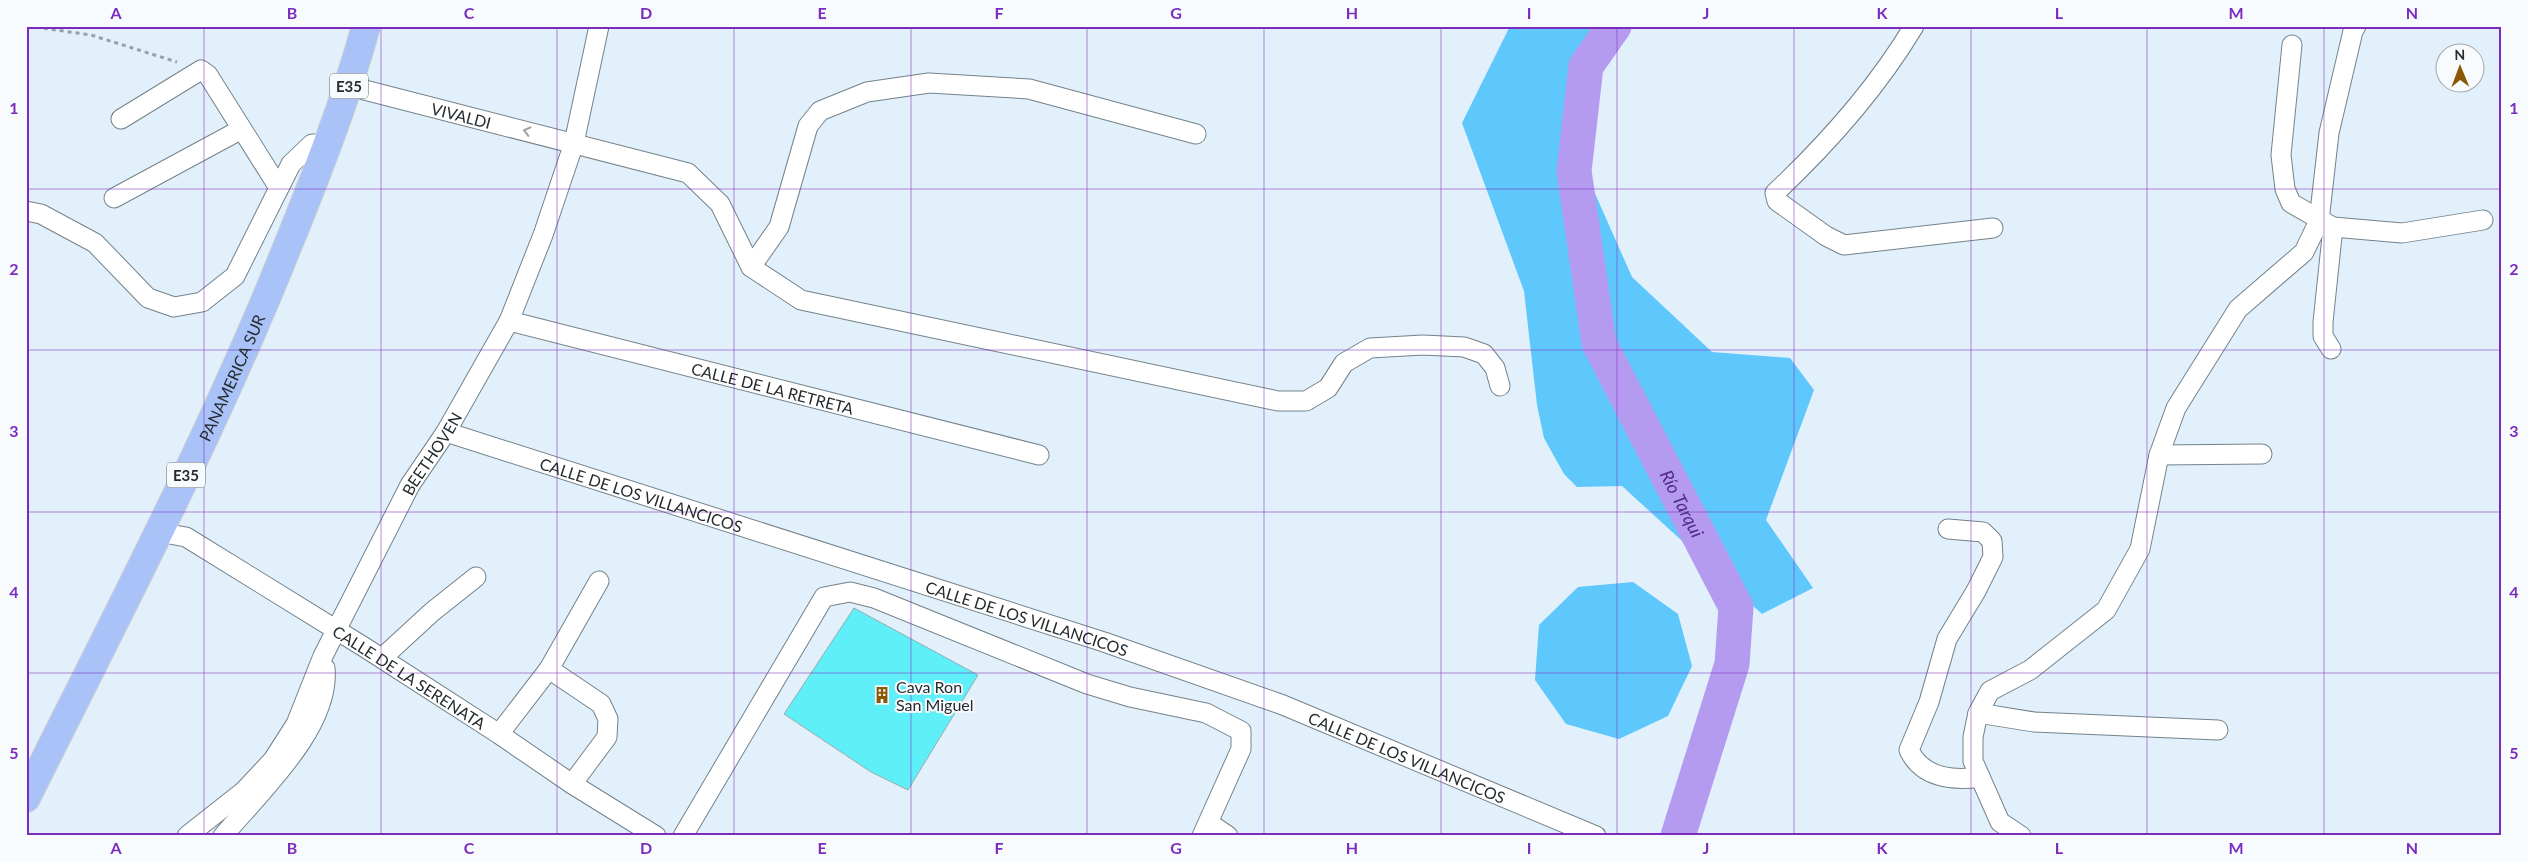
<svg xmlns="http://www.w3.org/2000/svg" width="2528" height="862" font-family="Lato,sans-serif">
  <rect width="100%" height="100%" fill="#e1f0fa"/>
  <!-- green -->
  <g fill="#5ec7fc">
    <path d="M1510 26H1594L1573 79 1569 154 1593 189 1632 277 1712 352 1790 358 1814 390 1766 520 1813 588 1762 614 1622 486 1577 487 1564 474 1544 438 1537 405 1524 291 1462 123Z"/>
    <path d="M1633 582 1678 614 1692 666 1668 716 1619 739 1566 724 1535 680 1539 625 1578 587Z"/>
  </g>
  <g fill="none" stroke-linecap="round" stroke-linejoin="round">
    <!-- river -->
    <path stroke="#b59bf0" stroke-width="35" id="s1" d="M1614 26 1586 66 1574 171 1599 343 1736 607 1732 664 1678 836"/>
  </g>
  <!-- building -->
  <path fill="#5eeff8" stroke="#99acad" d="M854 608 978 675 908 790 871 772 784 714Z"/>
  <g fill="none" stroke-linecap="round" stroke-linejoin="round">
    <!-- minor casing -->
    <g stroke="#74828a" stroke-width="21">
      <g id="minor">
        <path d="M1914 26C1877 88 1827 144 1775 193L1777 201 1826 236 1844 245 1993 228"/>
        <path d="M2292 45 2281 155 2285 189 2291 203 2333 227 2402 233 2483 220"/>
        <path id="s2" d="M349 86 688 173 720 204 751 267 801 300 1278 401H1306L1328 388 1344 363 1370 348 1423 345 1464 347 1484 354 1495 368 1500 386"/>
        <path d="M121 119 201 70 208 75 279 188"/>
        <path d="M114 198 240 130"/>
        <path d="M26 211 41 214 95 243 148 298 174 307 202 302 235 276 291 164 312 144 329 145"/>
        <path d="M751 267 779 227 808 126 820 111 867 92 929 83 1029 89 1196 134"/>
        <path id="s3" d="M509 321 1039 455"/>
        <path d="M2331 349 2323 336V322L2333 227"/>
        <path id="s4" d="M446 432 1104 642 1283 705 1596 836"/>
        <path d="M2159 455 2262 454"/>
        <path d="M1948 529 1983 532 1992 541 1993 557 1976 591 1947 639 1929 702 1909 750C1922 778 1953 781 1980 777"/>
        <path id="s5" d="M158 532 186 537 364 647 499 734 572 784 656 836"/>
        <path d="M382 658 432 612 476 577"/>
        <path d="M549 669 601 704 608 719 607 737 572 784"/>
        <path d="M1978 713 2034 722 2218 730"/>
        <path d="M499 734 549 669 599 581"/>
        <path d="M1209 823 1228 836"/>
        <path id="s6" d="M187 836 244 791 273 760 296 724 323 656 410 485 446 432 509 321 543 235 574 143 599 26"/>
        <path d="M223 836C259 793 331 727 325 668"/>
        <path d="M683 836 824 597 850 592 874 598 1087 684 1130 697 1206 713 1241 731V749L1202 836"/>
        <path d="M2021 836 2000 822 1973 761V737L1978 713 1990 691 2030 670 2106 610 2140 549 2159 455 2176 408 2238 309 2304 252 2319 221 2329 133 2353 31 2356 26"/>
      </g>
    </g>
    <!-- highway casing -->
    <g stroke="#cfd0d1" stroke-width="30">
      <g id="highway">
        <path id="s7" d="M26 798C116 617 211 437 286 250 316 176 345 103 366 26"/>
      </g>
    </g>
    <!-- path -->
    <path stroke="#96a1a8" stroke-width="3" stroke-dasharray="4 4" stroke-linecap="butt" d="M28 26 91 35 177 62"/>
    <!-- minor -->
    <use href="#minor" stroke="#fff" stroke-width="19"/>
    <!-- highway -->
    <use href="#highway" stroke="#a9c2f8" stroke-width="28"/>
  </g>
  <!-- one-way arrows -->
  <defs><path id="oneway-chevron" d="M-2-3.5L2.5 0L-2 3.5" fill="none" stroke-width="1.6" stroke-linecap="round" stroke-linejoin="round" transform="scale(1.25)"/></defs>
  <use stroke="#9da0a1" href="#oneway-chevron" transform="translate(527 131) rotate(-166)"/>
  <!-- grid -->
  <path fill="none" stroke="#7b2cbf" stroke-width="1" stroke-opacity="0.55" d="M204 26V836M381 26V836M557 26V836M734 26V836M911 26V836M1087 26V836M1264 26V836M1441 26V836M1617 26V836M1794 26V836M1971 26V836M2147 26V836M2324 26V836M26 189H2502M26 350H2502M26 512H2502M26 673H2502"/>
  <!-- icons -->
  <defs>
    <g id="building-bare" transform="scale(1.35)"><path d="M-4-6H4V6H1V3H-1V6H-4ZM-2.5-4.3h1.7v1.8h-1.7ZM.8-4.3h1.7v1.8H.8ZM-2.5-1h1.7V.8h-1.7ZM.8-1h1.7V.8H.8Z" fill="#8a5800" stroke="#f8fbfd" stroke-width="2.5" paint-order="stroke"/></g>
  </defs>
  <g fill-rule="evenodd">
    <use href="#building-bare" x="882" y="695"/>
  </g>
  <g text-anchor="middle" dominant-baseline="central" stroke-width="4" stroke-linejoin="round" paint-order="stroke">
    <!-- shield labels -->
    <g fill="#f8fbfd" stroke="#64696c" stroke-width="1">
      <rect x="330" y="73.5" width="38" height="25" rx="4"/>
      <rect x="167" y="462.5" width="38" height="25" rx="4"/>
    </g>
    <g font-size="15" font-weight="bold" fill="#252b2e">
      <text x="349" y="86">E35</text>
      <text x="186" y="475">E35</text>
    </g>
    <!-- street labels -->
    <g font-size="16" fill="#252b2e" stroke="#f8fbfd">
      <text stroke="none"><textPath href="#s2" startOffset="116">VIVALDI</textPath></text>
      <text stroke="none"><textPath href="#s7" startOffset="468">PANAMERICA SUR</textPath></text>
      <text stroke="none"><textPath href="#s3" startOffset="272">CALLE DE LA RETRETA</textPath></text>
      <text stroke="none"><textPath href="#s6" startOffset="461">BEETHOVEN</textPath></text>
      <text stroke="none"><textPath href="#s4" startOffset="205">CALLE DE LOS VILLANCICOS</textPath></text>
      <text stroke="none"><textPath href="#s4" startOffset="610">CALLE DE LOS VILLANCICOS</textPath></text>
      <text stroke="none"><textPath href="#s5" startOffset="292">CALLE DE LA SERENATA</textPath></text>
      <text stroke="none"><textPath href="#s4" startOffset="1015">CALLE DE LOS VILLANCICOS</textPath></text>
    </g>
    <!-- poi labels -->
    <g font-size="16" fill="#252b2e" stroke="#f8fbfd" text-anchor="start">
      <text x="896" y="686">Cava Ron<tspan x="896" dy="18">San Miguel</tspan></text>
    </g>
    <!-- water labels -->
    <g font-size="18" font-style="italic" fill="#522a8c" stroke="#f8fbfd">
      <text stroke="none"><textPath href="#s1" startOffset="509">Río Tarqui</textPath></text>
    </g>
  </g>
  <!-- border -->
  <rect width="2528" height="862" fill="none" stroke="#f8fbfd" stroke-width="55"/>
  <!-- north arrow -->
  <g transform="translate(2460 68) rotate(359)"><circle r="24" fill="#f8fbfd" stroke="#a4a8aa"/>
  <path d="M0-4L9 19L0 12L-9 19Z" fill="#8a5800"/>
  <text y="-8" font-size="14" font-weight="bold" text-anchor="middle" fill="#252b2e">N</text>
  </g>
  <rect x="28" y="28" width="2472" height="806" fill="none" stroke="#7b2cbf" stroke-width="2"/>
  <g font-size="16" text-anchor="middle" font-weight="bold" fill="#7b2cbf">
    <text x="116" y="19">A</text>
    <text x="292" y="19">B</text>
    <text x="469" y="19">C</text>
    <text x="646" y="19">D</text>
    <text x="822" y="19">E</text>
    <text x="999" y="19">F</text>
    <text x="1176" y="19">G</text>
    <text x="1352" y="19">H</text>
    <text x="1529" y="19">I</text>
    <text x="1706" y="19">J</text>
    <text x="1882" y="19">K</text>
    <text x="2059" y="19">L</text>
    <text x="2236" y="19">M</text>
    <text x="2412" y="19">N</text>
    <text x="14" y="114">1</text>
    <text x="2514" y="114">1</text>
    <text x="14" y="275">2</text>
    <text x="2514" y="275">2</text>
    <text x="14" y="437">3</text>
    <text x="2514" y="437">3</text>
    <text x="14" y="598">4</text>
    <text x="2514" y="598">4</text>
    <text x="14" y="759">5</text>
    <text x="2514" y="759">5</text>
    <text x="116" y="854">A</text>
    <text x="292" y="854">B</text>
    <text x="469" y="854">C</text>
    <text x="646" y="854">D</text>
    <text x="822" y="854">E</text>
    <text x="999" y="854">F</text>
    <text x="1176" y="854">G</text>
    <text x="1352" y="854">H</text>
    <text x="1529" y="854">I</text>
    <text x="1706" y="854">J</text>
    <text x="1882" y="854">K</text>
    <text x="2059" y="854">L</text>
    <text x="2236" y="854">M</text>
    <text x="2412" y="854">N</text>
  </g>
</svg>
